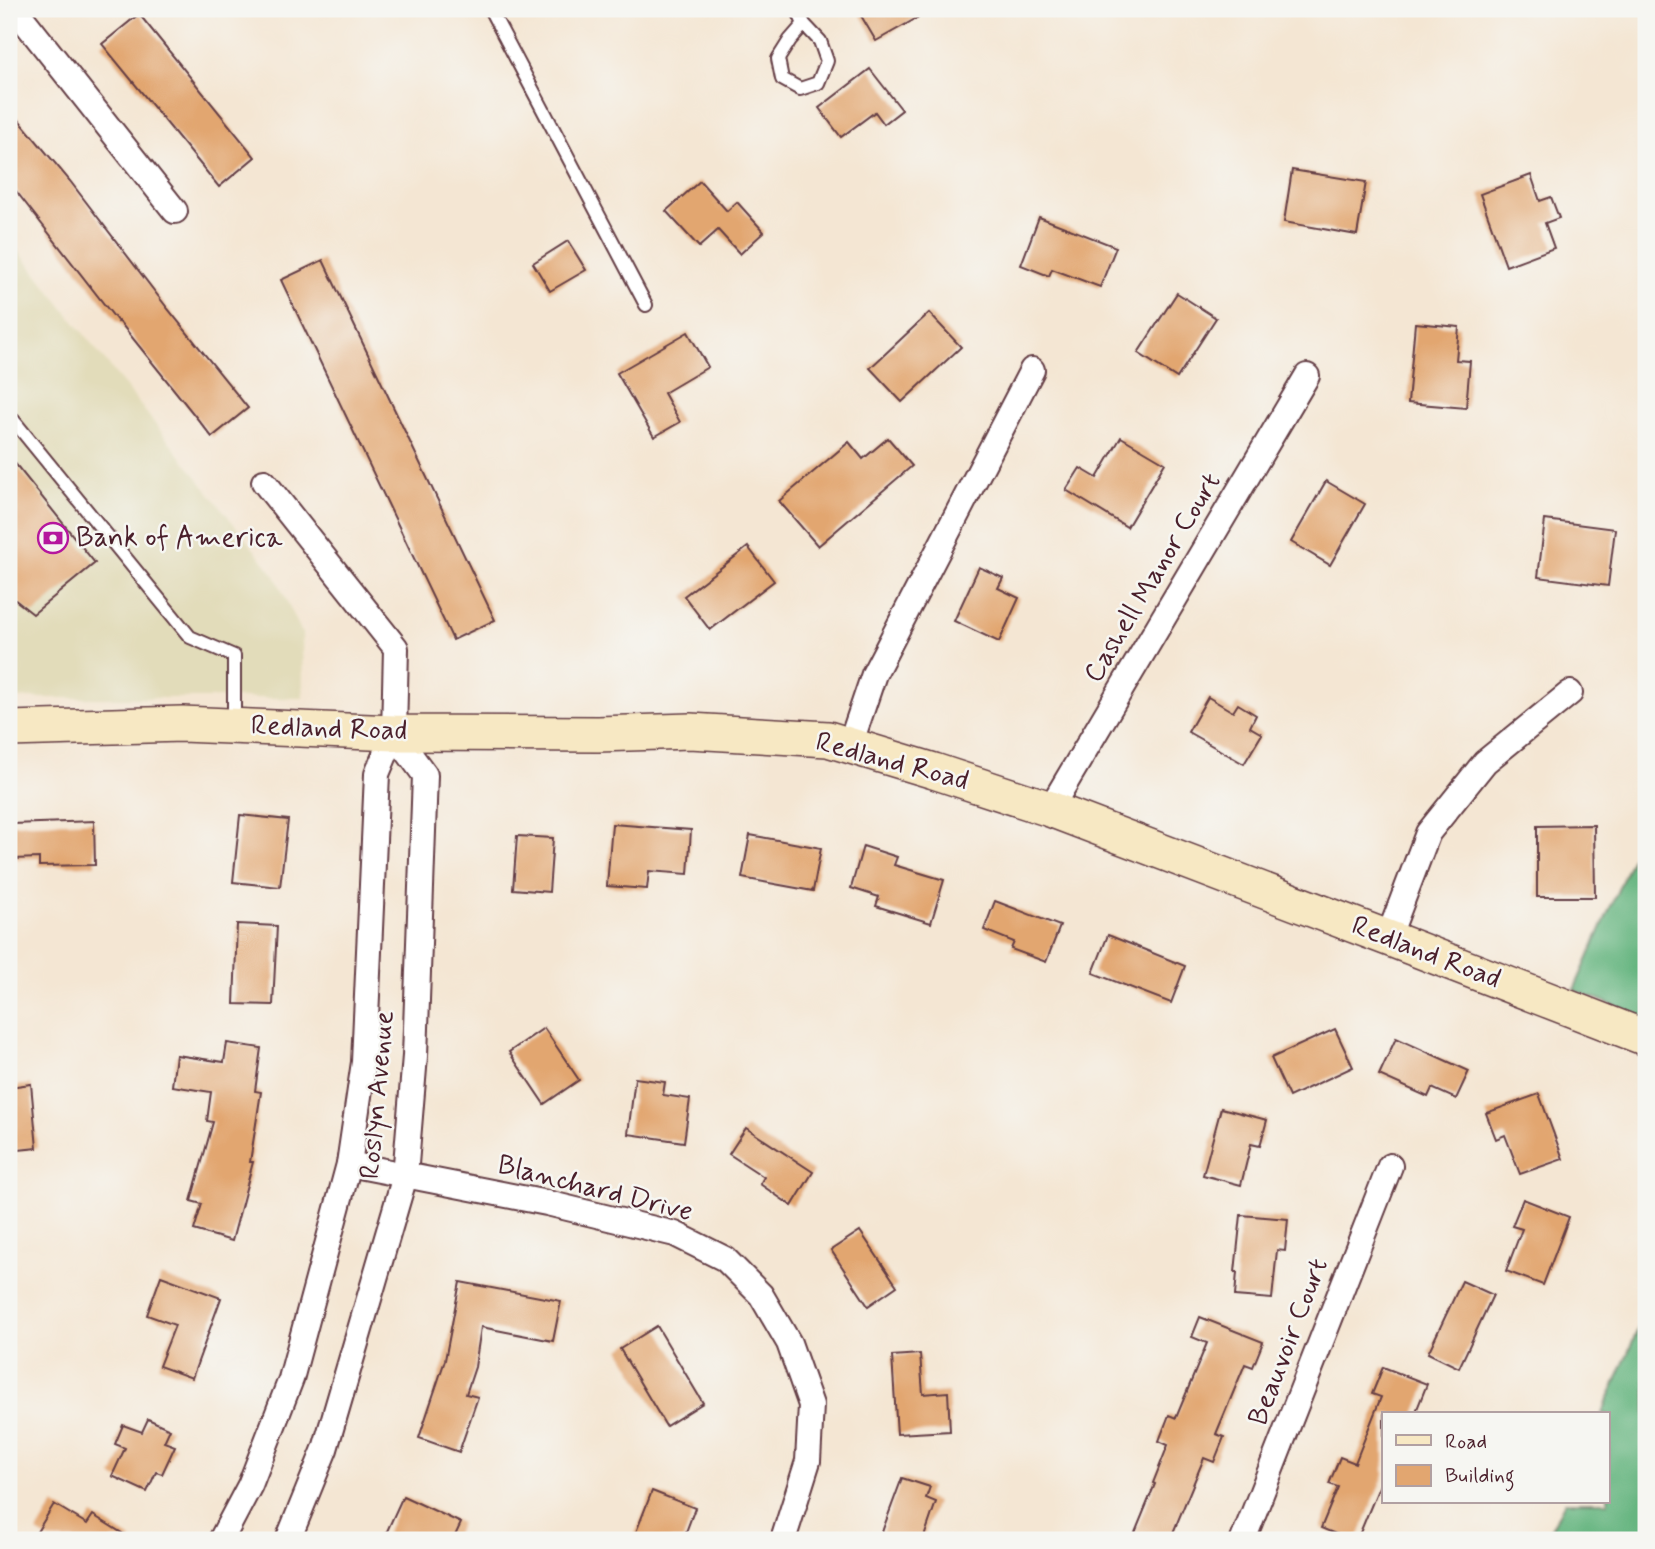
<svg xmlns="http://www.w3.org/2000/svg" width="1655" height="1549" font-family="Mynerve,sans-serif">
  <rect width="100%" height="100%" fill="#f6f6f2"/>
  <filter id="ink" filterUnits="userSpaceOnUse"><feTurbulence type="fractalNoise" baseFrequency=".0143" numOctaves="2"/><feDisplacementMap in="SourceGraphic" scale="14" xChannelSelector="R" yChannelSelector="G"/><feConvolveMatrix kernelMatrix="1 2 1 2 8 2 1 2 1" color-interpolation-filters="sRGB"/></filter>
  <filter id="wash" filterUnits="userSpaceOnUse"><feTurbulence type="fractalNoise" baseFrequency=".00686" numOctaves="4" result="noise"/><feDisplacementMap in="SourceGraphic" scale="28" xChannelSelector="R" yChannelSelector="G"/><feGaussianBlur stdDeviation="1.57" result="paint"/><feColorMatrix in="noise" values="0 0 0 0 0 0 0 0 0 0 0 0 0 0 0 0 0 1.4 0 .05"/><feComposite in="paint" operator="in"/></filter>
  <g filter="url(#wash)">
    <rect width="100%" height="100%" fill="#f4e6d3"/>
    <!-- built -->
    <path fill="#e2dcba" d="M9 239 275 576 302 633 303 698H9Z"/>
    <!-- forest -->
    <g fill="#66b580" stroke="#586a56" stroke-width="2">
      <path d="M1646 826V1018L1574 990Z"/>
      <path d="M1646 1310V1540H1545L1565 1502H1608V1414H1602Z"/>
    </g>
    <g id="blocks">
      <!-- building -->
      <g fill="#e2a670">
        <path d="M857 9H933L876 41Z"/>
        <path d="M139 14 255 157 219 187 102 44Z"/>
        <path d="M870 69 902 110 884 124 875 112 841 137 819 108Z"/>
        <path d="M9 108 70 181 168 309 248 408 212 437 119 321 118 322 9 182Z"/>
        <path d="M1292 170 1366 182 1357 235 1284 222Z"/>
        <path d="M1531 175 1540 201 1551 197 1559 218 1545 223 1554 248 1506 266 1480 194Z"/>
        <path d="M700 181 727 211 737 202 764 232 740 254 718 230 699 247 666 211Z"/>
        <path d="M1039 217 1116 247 1100 287 1052 269 1049 276 1021 265Z"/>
        <path d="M568 241 586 270 550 291 533 263Z"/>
        <path d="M323 260 495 620 453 640 281 280Z"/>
        <path d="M1177 293 1216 318 1177 378 1138 353Z"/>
        <path d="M929 313 961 347 902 402 870 368Z"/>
        <path d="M1415 323 1459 327 1456 360 1470 361 1466 408 1408 403Z"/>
        <path d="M688 332 708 367 664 393 680 422 654 437 617 373Z"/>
        <path d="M1121 437 1165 463 1127 527 1066 490 1080 468 1097 478Z"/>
        <path d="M888 438 912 466 818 546 779 501 849 442 863 459Z"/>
        <path d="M9 456 95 563 33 614 9 595Z"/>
        <path d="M1326 481 1365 504 1330 565 1291 542Z"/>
        <path d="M1545 520 1615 529 1608 586 1538 577Z"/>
        <path d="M748 547 774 581 710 630 684 596Z"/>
        <path d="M979 567 1003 578 998 588 1019 598 999 642 954 621Z"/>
        <path d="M1208 697 1233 712 1238 704 1256 715 1250 727 1262 734 1244 764 1188 732Z"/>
        <path d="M240 815 288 820 280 887 233 882Z"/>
        <path d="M94 821 95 865 39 866V858L13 859 12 824Z"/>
        <path d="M612 824 691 830 688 874 649 871 647 889 607 886Z"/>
        <path d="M1594 825 1595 897H1537V826Z"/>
        <path d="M750 835 821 848 813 891 742 878Z"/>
        <path d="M517 836 553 838 549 892 513 889Z"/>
        <path d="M863 846 897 857 894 865 944 880 931 923 876 906 879 897 851 888Z"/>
        <path d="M995 901 1060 926 1046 962 1011 949 1014 942 984 930Z"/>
        <path d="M237 924 277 926 273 1005 234 1004Z"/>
        <path d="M1108 935 1185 966 1171 1003 1093 973Z"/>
        <path d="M544 1028 579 1080 544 1104 509 1052Z"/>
        <path d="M1335 1029 1353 1067 1289 1097 1271 1058Z"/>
        <path d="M1396 1038 1469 1071 1456 1099 1432 1088 1428 1097 1379 1075Z"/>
        <path d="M227 1043 261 1048 255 1091 261 1092 250 1162H253L232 1241 194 1230 202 1204 191 1201 213 1122 207 1121 211 1092 172 1086 176 1055 224 1062Z"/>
        <path d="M635 1078 665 1082 663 1095 690 1099 684 1142 628 1134Z"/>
        <path d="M31 1084 37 1148 9 1151V1087Z"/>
        <path d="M1539 1094 1563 1159 1520 1174 1505 1135 1496 1139 1486 1113Z"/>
        <path d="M1221 1108 1267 1120 1260 1146 1251 1144 1241 1185 1203 1175Z"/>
        <path d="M746 1128 813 1172 792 1206 760 1184 764 1177 729 1154Z"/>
        <path d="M1523 1199 1569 1217 1543 1285 1506 1271 1522 1229 1512 1226Z"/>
        <path d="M1241 1215 1288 1219 1285 1251 1277 1250 1272 1299 1235 1296 1237 1272H1235Z"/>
        <path d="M860 1231 897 1286 868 1306 831 1250Z"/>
        <path d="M161 1276 221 1298 192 1378 159 1366 175 1325 147 1315Z"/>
        <path d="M1462 1281 1493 1295 1459 1368 1428 1353Z"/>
        <path d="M460 1282 561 1301 553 1341 481 1327 475 1367 466 1394 478 1397 459 1452 419 1438 445 1360Z"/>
        <path d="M1200 1317 1263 1342 1253 1367 1245 1364 1216 1434 1224 1437 1214 1462 1204 1458 1170 1540H1132L1155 1484 1153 1483 1168 1445 1159 1441 1169 1415 1176 1418 1207 1343 1192 1337Z"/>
        <path d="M657 1326 703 1403 666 1426 620 1349Z"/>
        <path d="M920 1354 923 1394 948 1392 950 1431 897 1434 892 1356Z"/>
        <path d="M1383 1367 1427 1384 1415 1414H1384V1475L1357 1540H1350L1321 1528 1338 1487 1329 1484 1340 1457 1355 1463 1381 1397 1372 1394Z"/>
        <path d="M148 1419 170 1429 164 1442 175 1446 162 1474 156 1472 147 1492 112 1476 125 1448 115 1444 123 1425 142 1432Z"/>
        <path d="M902 1478 930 1487 926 1498 936 1502 923 1540H879Z"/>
        <path d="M652 1491 695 1508 683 1540H633Z"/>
        <path d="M403 1496 461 1523 453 1540H383Z"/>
        <path d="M54 1504 87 1524 93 1515 133 1540H50L37 1532Z"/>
      </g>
    </g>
  </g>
  <g filter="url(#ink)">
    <use href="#blocks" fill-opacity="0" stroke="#643d44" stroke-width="2"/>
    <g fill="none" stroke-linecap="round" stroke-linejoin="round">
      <!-- service casing -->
      <g stroke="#643d44" stroke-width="16">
        <g id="service">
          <path d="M490 9 646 305"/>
          <path d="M797 9 804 24 820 41 827 61 818 83 800 89 782 79 778 59 790 40 804 24"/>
          <path d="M9 415 190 637 234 656V723"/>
        </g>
      </g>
      <!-- minor casing -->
      <g stroke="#643d44" stroke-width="28">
        <g id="minor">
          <path d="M15 9 175 211"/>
          <path d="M850 745 874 674 1032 370"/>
          <path d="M1050 809 1307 376"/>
          <path d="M1388 938 1428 833 1485 762 1570 693"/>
          <path d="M349 1164 547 1203 675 1234 725 1259 761 1295 789 1343 811 1405 808 1461 783 1540"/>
          <path d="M221 1540 250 1485 291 1379 349 1164 364 1062 377 774 394 733 396 648 264 482"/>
          <path d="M288 1540 325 1449 405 1176 415 1056 425 775 394 733"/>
          <path d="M1243 1540 1390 1166"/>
        </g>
      </g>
      <!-- secondary casing -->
      <g stroke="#643d44" stroke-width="38">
        <path id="secondary" d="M9 729 182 724 394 733 598 734 690 731 828 739 934 771 1050 809 1388 938 1646 1038"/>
      </g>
      <!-- service -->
      <use href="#service" stroke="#fff" stroke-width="12"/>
      <!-- minor -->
      <use href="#minor" stroke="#fff" stroke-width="24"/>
      <!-- secondary -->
      <use href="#secondary" stroke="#f7e8c3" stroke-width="35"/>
    </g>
  </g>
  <!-- icons -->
  <defs>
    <g id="bank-ring" transform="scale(1.575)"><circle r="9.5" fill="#f6f6f2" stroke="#b5179e" stroke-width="1.5"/><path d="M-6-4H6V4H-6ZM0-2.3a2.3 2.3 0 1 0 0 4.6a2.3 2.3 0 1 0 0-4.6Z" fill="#b5179e"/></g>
  </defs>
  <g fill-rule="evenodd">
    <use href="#bank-ring" x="53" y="538"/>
  </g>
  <g text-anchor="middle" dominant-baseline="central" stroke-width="5" stroke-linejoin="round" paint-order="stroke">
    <!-- poi labels -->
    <g font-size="28" fill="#4a1f2b" stroke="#f6f6f2" text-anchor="start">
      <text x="76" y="538">Bank of America</text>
    </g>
    <!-- street labels -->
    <g font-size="28" fill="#4a1f2b" stroke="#f6f6f2">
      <text transform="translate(1153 578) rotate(-59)">Cashell Manor Court</text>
      <text transform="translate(329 729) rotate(2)">Redland Road</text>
      <text transform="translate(892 762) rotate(15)">Redland Road</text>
      <text transform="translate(1426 953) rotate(21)">Redland Road</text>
      <text transform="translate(378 1095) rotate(-85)">Roslyn Avenue</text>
      <text transform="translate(595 1189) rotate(14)">Blanchard Drive</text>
      <text transform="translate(1289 1342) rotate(-69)">Beauvoir Court</text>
    </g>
  </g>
  <!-- margin -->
  <rect width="1655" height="1549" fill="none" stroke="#f6f6f2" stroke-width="35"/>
  <!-- legend -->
  <rect x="1382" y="1412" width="228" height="91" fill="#f6f6f2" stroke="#b1a0a2" stroke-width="2"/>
  <rect x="1396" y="1435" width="35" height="10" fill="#f7e8c3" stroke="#b1a0a2" stroke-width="2"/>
  <text x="1445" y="1448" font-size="21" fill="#4a1f2b">Road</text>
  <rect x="1396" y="1465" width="35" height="21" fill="#e2a670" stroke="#b1a0a2" stroke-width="2"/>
  <text x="1445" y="1482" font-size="21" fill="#4a1f2b">Building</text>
</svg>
